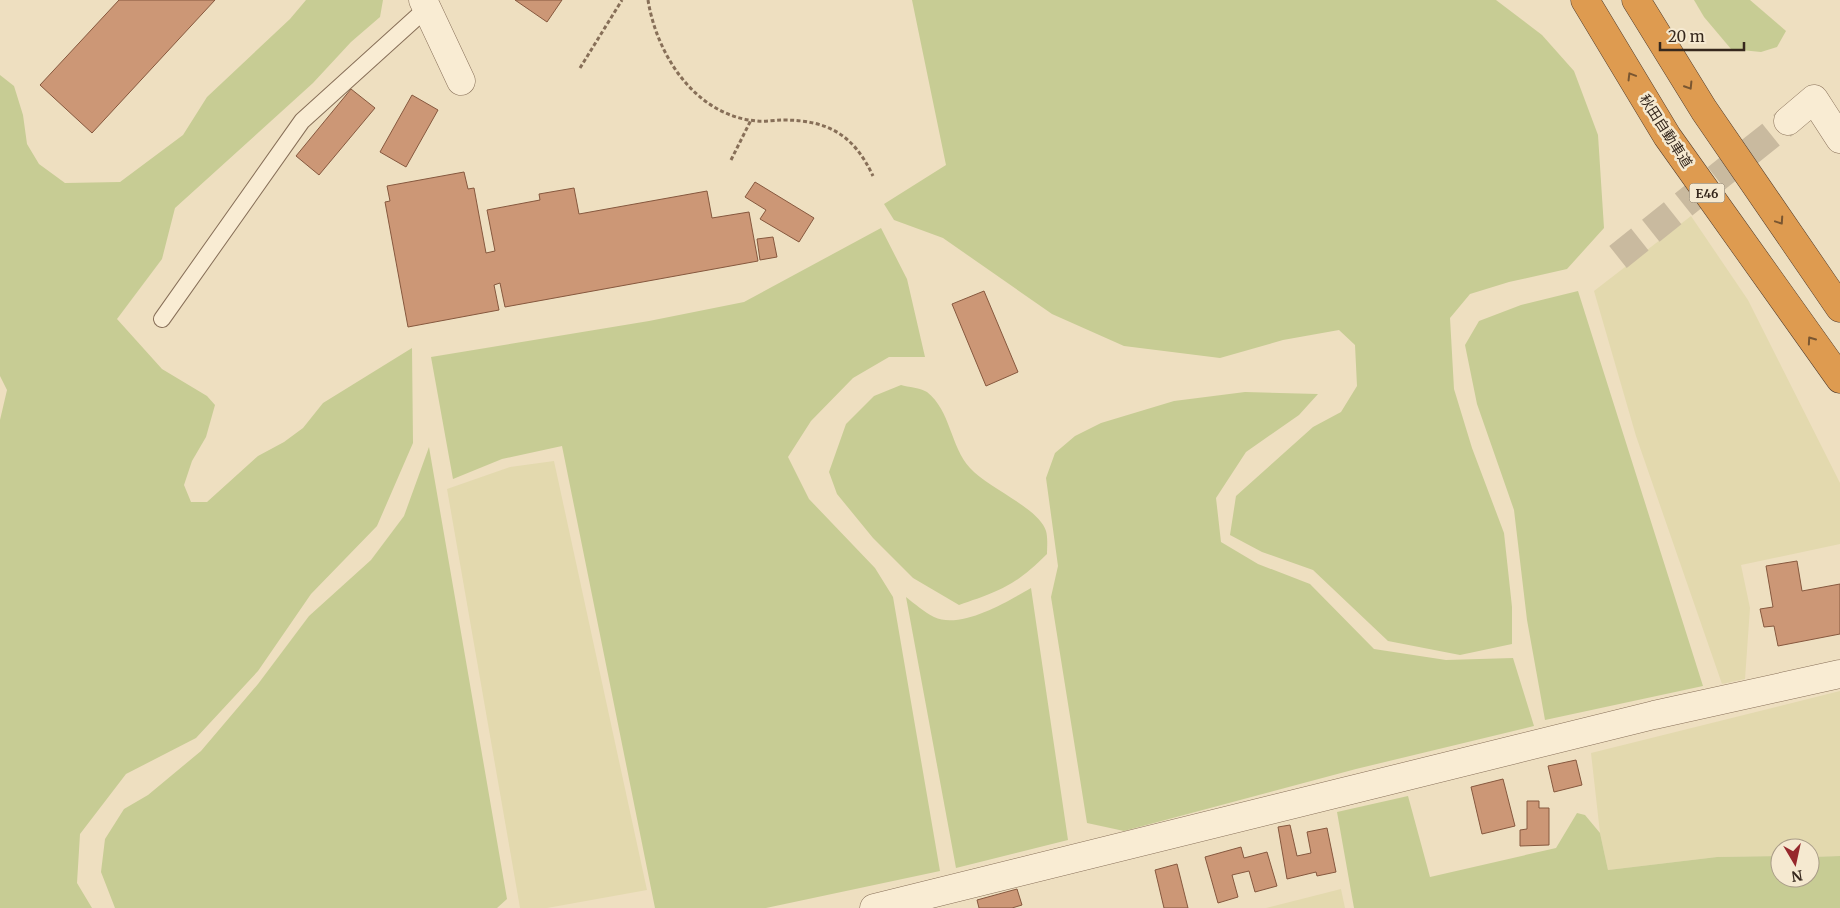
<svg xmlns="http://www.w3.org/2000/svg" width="1840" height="908" font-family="Merriweather,'Noto Sans JP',serif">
  <rect width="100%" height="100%" fill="#eedfc0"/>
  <!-- farmland -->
  <g fill="#e3d9ae">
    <path d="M1691 216 1748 300 1840 483V544L1741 565 1750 608 1745 679 1722 684 1636 436 1594 291Z"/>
    <path d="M554 461 647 890 547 908H520L447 489 510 467Z"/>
    <path d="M1840 691V856L1810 857V848H1780V856L1717 857 1608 870 1600 833 1591 753Z"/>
    <path d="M1341 889 1345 908H1266Z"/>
  </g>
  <!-- green -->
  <g fill="#c7cc94">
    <path d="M306 0H383L380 17 351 42 313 83 175 208 162 259 117 319 162 369 207 396 215 405 206 437 192 461 184 485 191 502H207L258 456 284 442 303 428 323 403 412 348 413 443 377 526 311 594 258 671 196 738 126 774 80 834 77 883 92 908H0V420L7 390 0 376V75L14 86 23 115 27 144 39 164 65 183 120 182 183 135 207 97 290 19Z"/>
    <path d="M912 0H1496L1542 35 1574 71 1598 135 1604 228 1567 269 1509 282 1470 294 1450 318 1454 389 1472 448 1504 533 1512 607V644L1460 655 1388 641 1313 570 1262 552 1230 535 1236 496 1313 427 1341 412 1357 386 1355 345 1339 330 1283 340 1220 358 1124 346 1052 314 943 238 894 220 884 204 946 165Z"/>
    <path d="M1694 0H1750L1786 31 1777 47 1761 52 1731 49 1704 17Z"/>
    <path d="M881 228 907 279 925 357H889L853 378 811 421 788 457 809 499 875 568 893 597 940 871 766 908H655L562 446 502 459 453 479 431 357 649 321 744 302Z"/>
    <path d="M1578 291 1703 686 1545 720 1527 620 1514 510 1477 404 1465 345 1479 321 1521 305Z"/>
    <path d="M901 385C908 387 921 388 927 392 951 411 950 446 970 468 988 488 1039 508 1046 531 1048 538 1047 548 1047 554 1015 586 1000 591 959 605L913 578 873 538 837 494 829 472 846 424 874 396Z"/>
    <path d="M1245 392 1318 394 1299 415 1246 452 1216 498 1221 542 1258 564 1310 584 1374 649 1446 660 1513 658 1534 726 1356 769 1124 831 1087 823 1051 597 1058 566 1046 478 1055 453 1075 436 1101 423 1174 401Z"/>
    <path d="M429 447 507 899 497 908H115L101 872 105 839 124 809 148 795 201 751 258 684 309 616 371 560 404 516Z"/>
    <path d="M1031 588 1068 840 956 868 906 597C915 604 924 612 934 617 961 630 1008 601 1031 588Z"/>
    <path d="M1408 796 1430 877 1556 848 1577 813 1585 815 1600 833 1608 870 1717 857 1780 856V878H1810V857L1840 856V908H1354L1337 812Z"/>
  </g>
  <!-- building -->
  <g fill="#cc9776" stroke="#86583e">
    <path d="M119 0H215L92 133 40 85Z"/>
    <path d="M515 0H562L547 22Z"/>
    <path d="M351 89 375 108 319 175 296 156Z"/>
    <path d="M412 95 438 110 406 167 380 152Z"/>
    <path d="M464 172 468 189 474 188 486 253 495 251 487 210 540 200 539 194 574 188 579 214 707 191 712 218 749 212 758 261 505 307 500 283 494 285 499 310 408 327 385 202 390 201 387 186Z"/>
    <path d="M755 182 814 218 799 242 760 219 766 210 745 197Z"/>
    <path d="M773 237 777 257 760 260 757 239Z"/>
    <path d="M984 291 1018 372 986 386 952 304Z"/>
    <path d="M1797 561 1802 591 1840 584V634L1778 646 1774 626 1764 627 1760 609 1773 607 1766 566Z"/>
    <path d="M1576 760 1582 785 1554 792 1548 766Z"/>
    <path d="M1503 779 1515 826 1482 834 1471 787Z"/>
    <path d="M1527 801H1539V808H1549V845L1520 846V830L1527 829Z"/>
    <path d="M1290 825 1297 856 1311 853 1307 832 1327 828 1336 872 1317 876 1316 872 1287 879 1278 827Z"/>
    <path d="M1241 847 1244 858 1267 852 1277 886 1255 892 1249 871 1232 875 1238 897 1218 903 1205 857Z"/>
    <path d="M1177 864 1188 908H1164L1155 870Z"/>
    <path d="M1017 889 1022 905 1012 908H979L977 900Z"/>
  </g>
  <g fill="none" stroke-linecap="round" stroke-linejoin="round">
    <!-- street-tunnel -->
    <path stroke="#c9ba9f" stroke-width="28" stroke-dasharray="28 14" stroke-linecap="butt" d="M1618 257 1788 121"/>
    <!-- lane casing -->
    <g stroke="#876f58" stroke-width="18">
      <path id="lane" d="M162 319 302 121 428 7"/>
    </g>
    <!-- street casing -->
    <g stroke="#876f58" stroke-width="29">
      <g id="street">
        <path d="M423 0 461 81"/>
        <path d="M1788 121 1814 99 1840 139"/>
        <path d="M874 908 1654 715 1840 674"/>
      </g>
    </g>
    <!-- highway casing -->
    <g stroke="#543e2d" stroke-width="29">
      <g id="highway">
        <path d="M1585 0 1667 136 1840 379"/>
        <path d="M1636 0 1704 110 1840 308"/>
      </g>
    </g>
    <!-- path -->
    <g stroke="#876f58" stroke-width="3" stroke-dasharray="4 2.5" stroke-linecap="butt">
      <path d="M648 0C657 56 696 116 757 121 765 122 775 120 783 120 828 120 854 135 873 176"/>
      <path d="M580 68 622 0"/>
      <path d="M731 160 751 120"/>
    </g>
    <!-- lane -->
    <use href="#lane" stroke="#f9ecd3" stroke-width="16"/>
    <!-- street -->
    <use href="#street" stroke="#f9ecd3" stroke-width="28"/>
    <!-- highway -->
    <use href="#highway" stroke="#de9b50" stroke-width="28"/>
  </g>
  <!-- one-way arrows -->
  <defs><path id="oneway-chevron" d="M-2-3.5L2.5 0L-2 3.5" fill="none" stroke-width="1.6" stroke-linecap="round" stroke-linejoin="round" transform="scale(1.25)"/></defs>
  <g stroke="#795631">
    <use href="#oneway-chevron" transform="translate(1631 76) rotate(-121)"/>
    <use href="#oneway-chevron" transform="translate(1689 86) rotate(58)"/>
    <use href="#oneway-chevron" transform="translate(1780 221) rotate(56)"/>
    <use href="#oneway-chevron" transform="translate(1811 340) rotate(-125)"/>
  </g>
  <g text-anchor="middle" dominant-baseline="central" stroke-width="5" stroke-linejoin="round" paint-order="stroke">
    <!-- shield labels -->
    <rect fill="#f5e9d0" stroke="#6f6253" stroke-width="1" x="1689.5" y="183.5" width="35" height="19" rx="4"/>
    <g font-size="12" font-weight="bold" fill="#36281d">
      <text x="1707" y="193">E46</text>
    </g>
    <!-- street labels -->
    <g font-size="14" fill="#36281d" stroke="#f5e9d0">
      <text transform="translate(1666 131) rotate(57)">秋田自動車道</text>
    </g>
  </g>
  <!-- north arrow -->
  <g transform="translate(1795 863) rotate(171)"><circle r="24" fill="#f5e9d0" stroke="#a99c88"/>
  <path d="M0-4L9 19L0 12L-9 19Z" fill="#96282c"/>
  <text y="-8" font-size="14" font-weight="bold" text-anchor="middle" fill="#36281d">N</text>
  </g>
  <!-- scale -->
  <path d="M1660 42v8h84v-8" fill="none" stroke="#36281d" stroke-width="2.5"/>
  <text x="1668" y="42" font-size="15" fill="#36281d" stroke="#f5e9d0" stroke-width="4" paint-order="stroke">20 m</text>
</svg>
